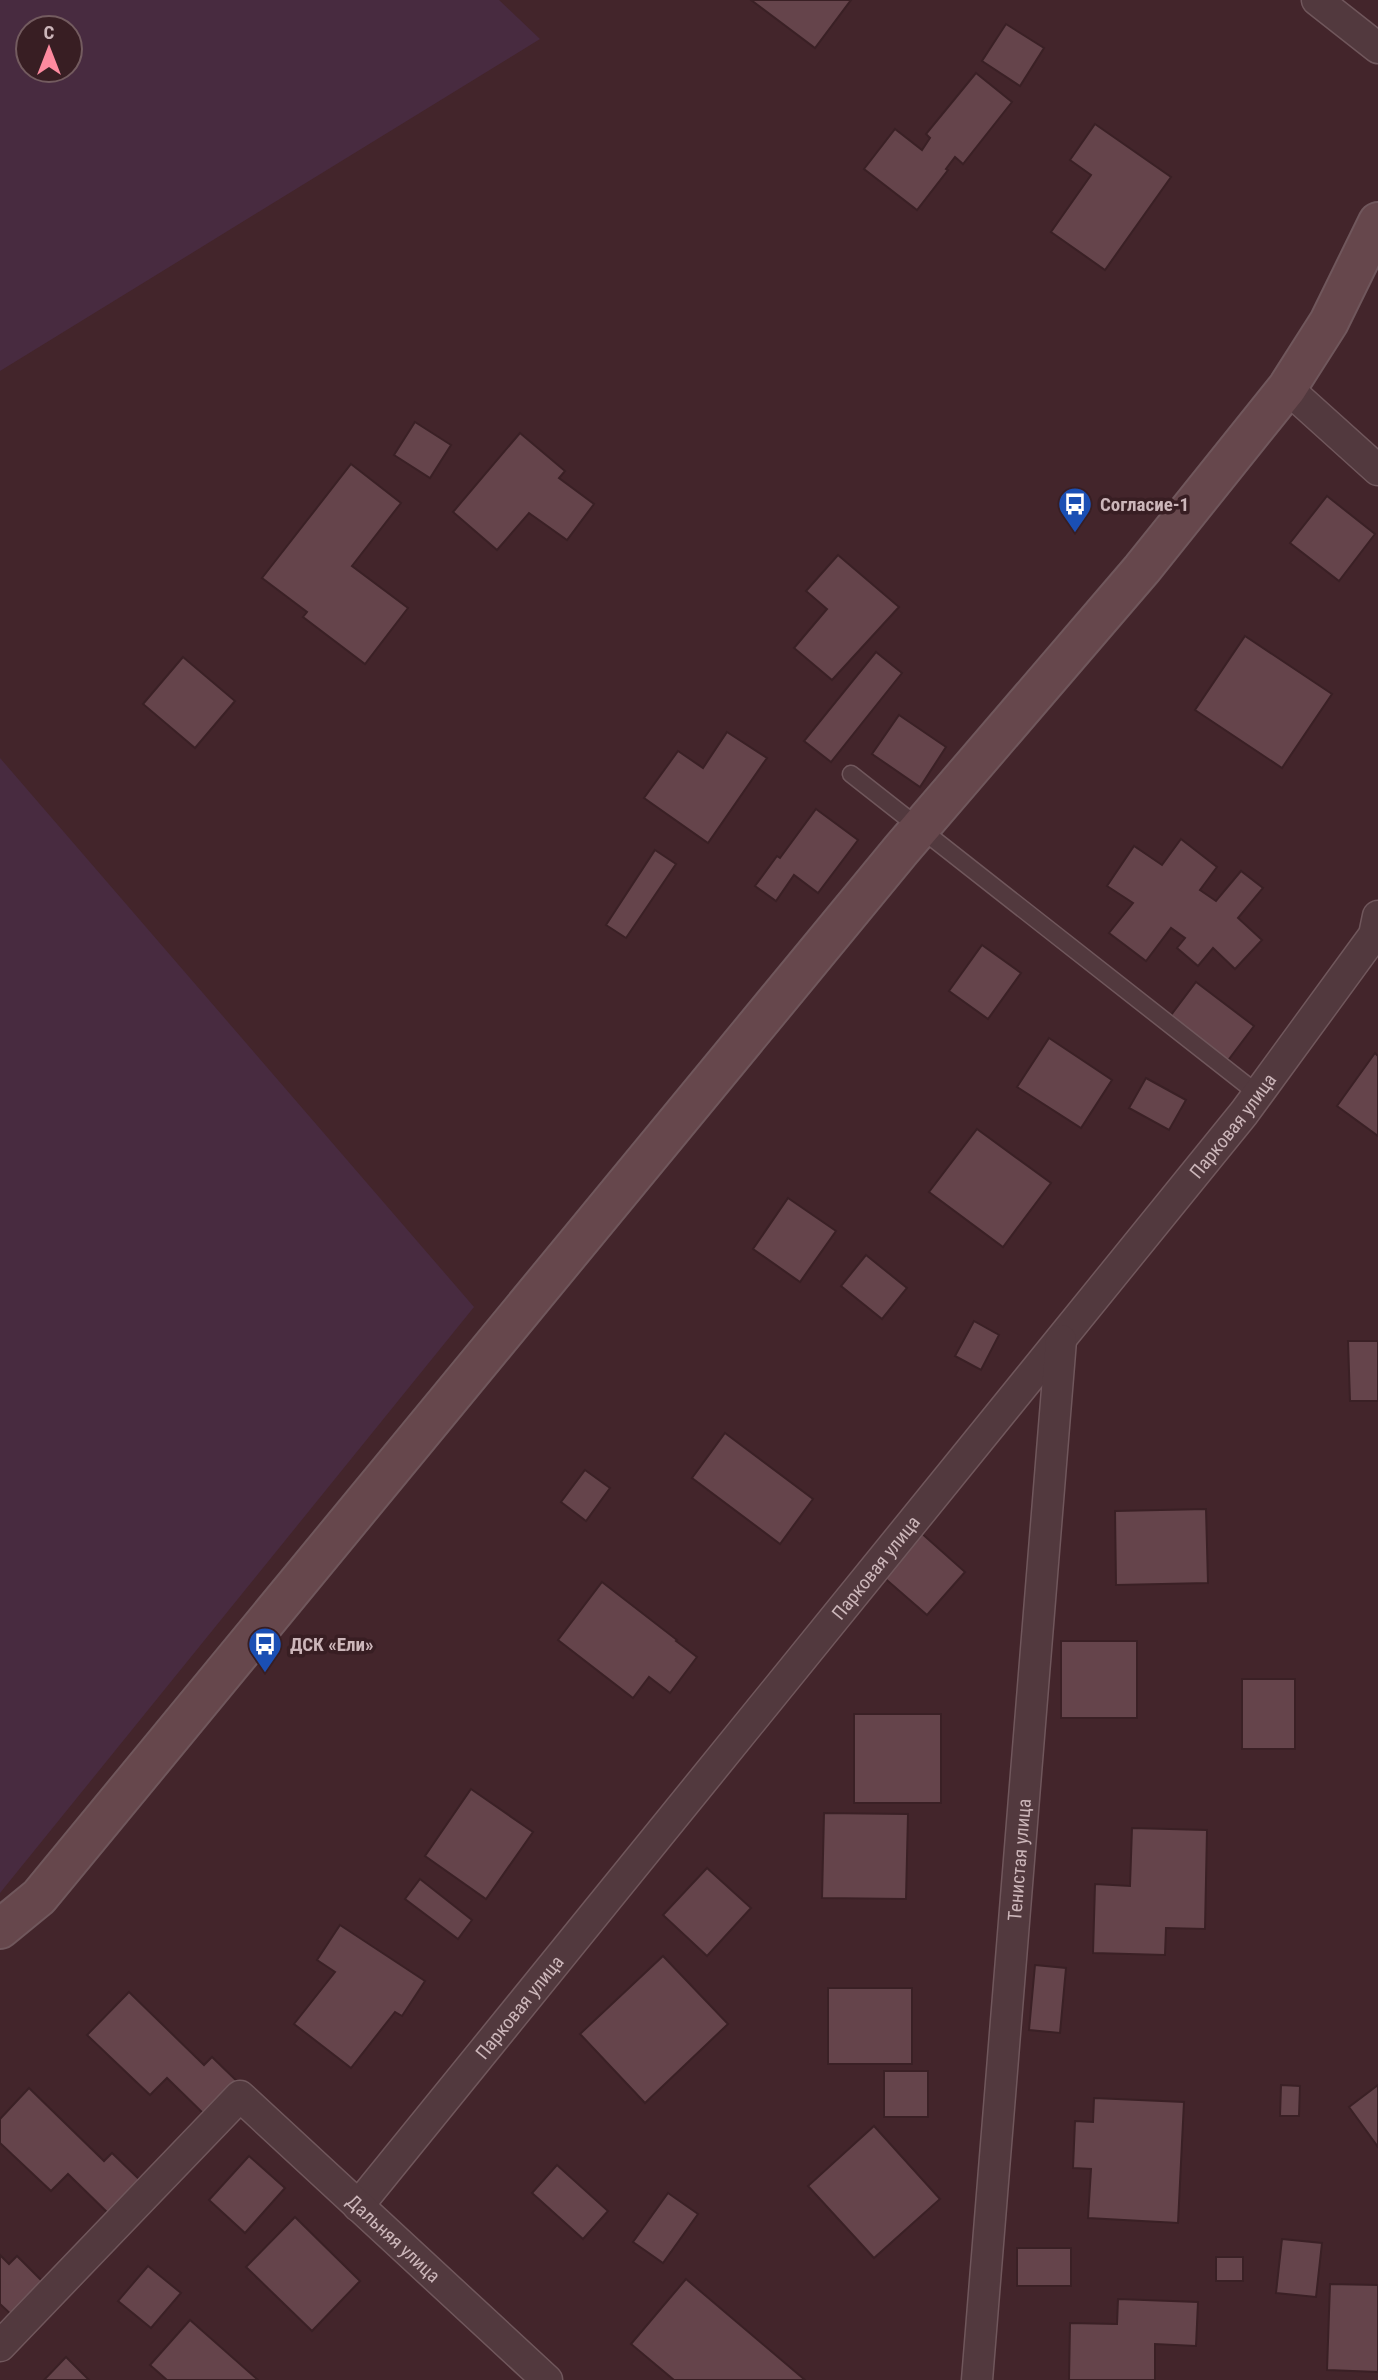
<svg xmlns="http://www.w3.org/2000/svg" width="1378" height="2380" font-family="'Roboto Condensed',sans-serif">
  <rect width="100%" height="100%" fill="#43252b"/>
  <!-- green -->
  <g fill="#482b40" fill-rule="evenodd">
    <path d="M0 0H499L540 39 0 371ZM70 28V70H28V28Z"/>
    <path d="M0 758 474 1307 0 1893Z"/>
  </g>
  <!-- building -->
  <g fill="#65444b" stroke="#3a2025" stroke-width="2">
    <path d="M751 0H851L815 48Z"/>
    <path d="M1006 24 1044 48 1020 86 982 61Z"/>
    <path d="M976 73 1012 102 963 164 955 157 946 169 948 170 917 210 864 169 895 129 922 150 930 138 926 134Z"/>
    <path d="M1095 124 1171 177 1105 270 1051 232 1091 175 1070 160Z"/>
    <path d="M415 422 451 445 430 478 394 455Z"/>
    <path d="M520 433 565 471 559 478 594 504 567 540 529 513 497 550 453 512Z"/>
    <path d="M351 464 401 503 352 566 408 608 365 664 303 617 307 612 262 578Z"/>
    <path d="M1327 496 1375 534 1339 581 1290 543Z"/>
    <path d="M838 555 899 607 832 680 794 648 827 609 806 591Z"/>
    <path d="M1245 636 1332 694 1282 768 1195 710Z"/>
    <path d="M876 652 902 673 831 762 804 741Z"/>
    <path d="M183 657 235 701 195 748 143 704Z"/>
    <path d="M899 715 946 747 920 787 872 754Z"/>
    <path d="M727 732 767 758 708 843 644 798 678 751 703 768Z"/>
    <path d="M816 809 858 840 818 893 794 875 776 901 755 886 777 856 780 858Z"/>
    <path d="M1181 839 1217 867 1200 890 1216 901 1241 871 1263 888 1238 918 1262 940 1235 969 1213 948 1198 966 1177 948 1185 938 1171 928 1146 961 1109 933 1133 903 1107 886 1134 846 1162 865Z"/>
    <path d="M655 850 676 864 626 938 606 925Z"/>
    <path d="M982 945 1021 973 988 1019 949 991Z"/>
    <path d="M1196 982 1254 1026 1223 1067 1165 1023Z"/>
    <path d="M1049 1038 1112 1080 1081 1128 1017 1087Z"/>
    <path d="M1375 1053 1378 1056V1136L1337 1106Z"/>
    <path d="M1146 1078 1186 1100 1169 1130 1129 1108Z"/>
    <path d="M977 1129 1051 1183 1003 1247 929 1192Z"/>
    <path d="M788 1198 836 1231 800 1282 753 1249Z"/>
    <path d="M866 1255 907 1288 882 1319 841 1286Z"/>
    <path d="M974 1321 999 1335 981 1370 955 1356Z"/>
    <path d="M1348 1341H1378V1401H1350Z"/>
    <path d="M725 1433 813 1499 780 1544 692 1478Z"/>
    <path d="M585 1470 610 1488 586 1521 561 1502Z"/>
    <path d="M1206 1509 1208 1583 1116 1585 1115 1511Z"/>
    <path d="M919 1531 965 1572 927 1615 881 1575Z"/>
    <path d="M602 1582 677 1640 676 1641 697 1657 670 1693 649 1677 633 1698 558 1640Z"/>
    <rect x="1061" y="1641" width="76" height="77"/>
    <rect x="1242" y="1679" width="53" height="70"/>
    <rect x="854" y="1714" width="87" height="89"/>
    <path d="M471 1789 533 1832 486 1899 425 1856Z"/>
    <path d="M824 1813 908 1814 906 1899 822 1898Z"/>
    <path d="M1132 1828 1207 1830 1205 1929 1166 1928 1165 1955 1093 1953 1095 1884 1130 1886Z"/>
    <path d="M707 1868 751 1908 707 1956 663 1915Z"/>
    <path d="M420 1879 472 1920 458 1939 405 1899Z"/>
    <path d="M340 1925 425 1981 402 2016 395 2012 351 2068 294 2024 335 1972 317 1960Z"/>
    <path d="M663 1956 728 2024 645 2103 580 2034Z"/>
    <path d="M1035 1965 1066 1968 1060 2033 1029 2030Z"/>
    <rect x="828" y="1988" width="84" height="76"/>
    <path d="M129 1992 204 2065 212 2057 243 2087 210 2120 167 2078 150 2095 87 2035Z"/>
    <rect x="884" y="2071" width="44" height="46"/>
    <path d="M1281 2085 1300 2086 1299 2116H1280Z"/>
    <path d="M1378 2085V2147L1349 2107Z"/>
    <path d="M29 2088 104 2161 112 2153 143 2183 111 2216 68 2174 51 2191 0 2143V2119Z"/>
    <path d="M1094 2098 1184 2102 1178 2223 1088 2218 1091 2169 1073 2168 1075 2121 1093 2122Z"/>
    <path d="M874 2126 940 2199 874 2258 808 2186Z"/>
    <path d="M249 2156 285 2188 245 2233 209 2200Z"/>
    <path d="M557 2165 608 2211 583 2239 532 2193Z"/>
    <path d="M668 2193 698 2214 663 2263 633 2242Z"/>
    <path d="M295 2217 360 2281 312 2331 246 2267Z"/>
    <path d="M1282 2239 1322 2243 1316 2297 1276 2293Z"/>
    <rect x="1017" y="2248" width="54" height="38"/>
    <path d="M0 2255 9 2264 17 2256 48 2287 16 2319 0 2304Z"/>
    <rect x="1216" y="2257" width="27" height="24"/>
    <path d="M148 2266 181 2293 151 2328 118 2301Z"/>
    <path d="M686 2279 805 2380H674L631 2344Z"/>
    <path d="M1330 2284 1378 2285V2372L1327 2370Z"/>
    <path d="M1118 2299 1198 2302 1196 2346 1155 2344V2380H1069L1070 2323 1117 2324Z"/>
    <path d="M190 2320 258 2380H167L150 2365Z"/>
    <path d="M66 2357 89 2380H44Z"/>
  </g>
  <g fill="none" stroke-linecap="round" stroke-linejoin="round">
    <!-- lane casing -->
    <g stroke="#70575c" stroke-width="19">
      <path id="lane" d="M851 774 1258 1094"/>
    </g>
    <!-- street casing -->
    <g stroke="#70575c" stroke-width="33">
      <g id="street">
        <path d="M1317 0 1378 48"/>
        <path d="M1287 388 1378 470"/>
        <path id="s1" d="M358 2206 1244 1113 1374 935 1378 916"/>
        <path id="s2" d="M0 2346 240 2096 547 2380"/>
        <path id="s3" d="M977 2380 1061 1340"/>
      </g>
    </g>
    <!-- secondary casing -->
    <g stroke="#70575c" stroke-width="42">
      <path id="secondary" d="M0 1929 39 1897 901 850 1142 569 1287 388 1329 322 1378 222"/>
    </g>
    <!-- lane -->
    <use href="#lane" stroke="#52393e" stroke-width="16"/>
    <!-- street -->
    <use href="#street" stroke="#52393e" stroke-width="30"/>
    <!-- secondary -->
    <use href="#secondary" stroke="#66474c" stroke-width="38"/>
  </g>
  <!-- icons -->
  <defs>
    <g id="bus-pin" transform="scale(1.75)"><path d="M0 17L-7.5 6A9.5 9.5 0 1 1 7.5 6Z" fill="#1a4fb4" stroke="#381e23"/><path d="M-5-6H5V4H4V6H2V4H-2V6H-4V4H-5ZM-3.5-4V0h7V-4ZM-3.5 1.2v1.5H-2V1.2ZM2 1.2v1.5H3.5V1.2Z" fill="#fff"/></g>
  </defs>
  <g fill-rule="evenodd">
    <use href="#bus-pin" x="1075" y="504"/>
    <use href="#bus-pin" x="265" y="1644"/>
  </g>
  <g text-anchor="middle" dominant-baseline="central" stroke-width="7" stroke-linejoin="round" paint-order="stroke">
    <!-- poi labels -->
    <g font-size="19" font-weight="bold" fill="#ccb6ba" stroke="#381e23" text-anchor="start">
      <text x="1100" y="504">Согласие-1</text>
      <text x="290" y="1644">ДСК «Ели»</text>
    </g>
    <!-- street labels -->
    <g font-size="19" fill="#ccb6ba" stroke="#381e23">
      <text stroke="none"><textPath href="#s1" startOffset="1390">Парковая улица</textPath></text>
      <text stroke="none"><textPath href="#s1" startOffset="822">Парковая улица</textPath></text>
      <text stroke="none"><textPath href="#s3" startOffset="522">Тенистая улица</textPath></text>
      <text stroke="none"><textPath href="#s1" startOffset="256">Парковая улица</textPath></text>
      <text stroke="none"><textPath href="#s2" startOffset="556">Дальняя улица</textPath></text>
    </g>
  </g>
  <!-- north arrow -->
  <g transform="translate(49 49)"><circle r="33" fill="#381e23" stroke="#735b5f" stroke-width="2"/>
  <path d="M0-5L12 26L0 18L-12 26Z" fill="#fd8a9f"/>
  <text y="-10" font-size="19" font-weight="bold" text-anchor="middle" fill="#ccb6ba">С</text>
  </g>
</svg>
